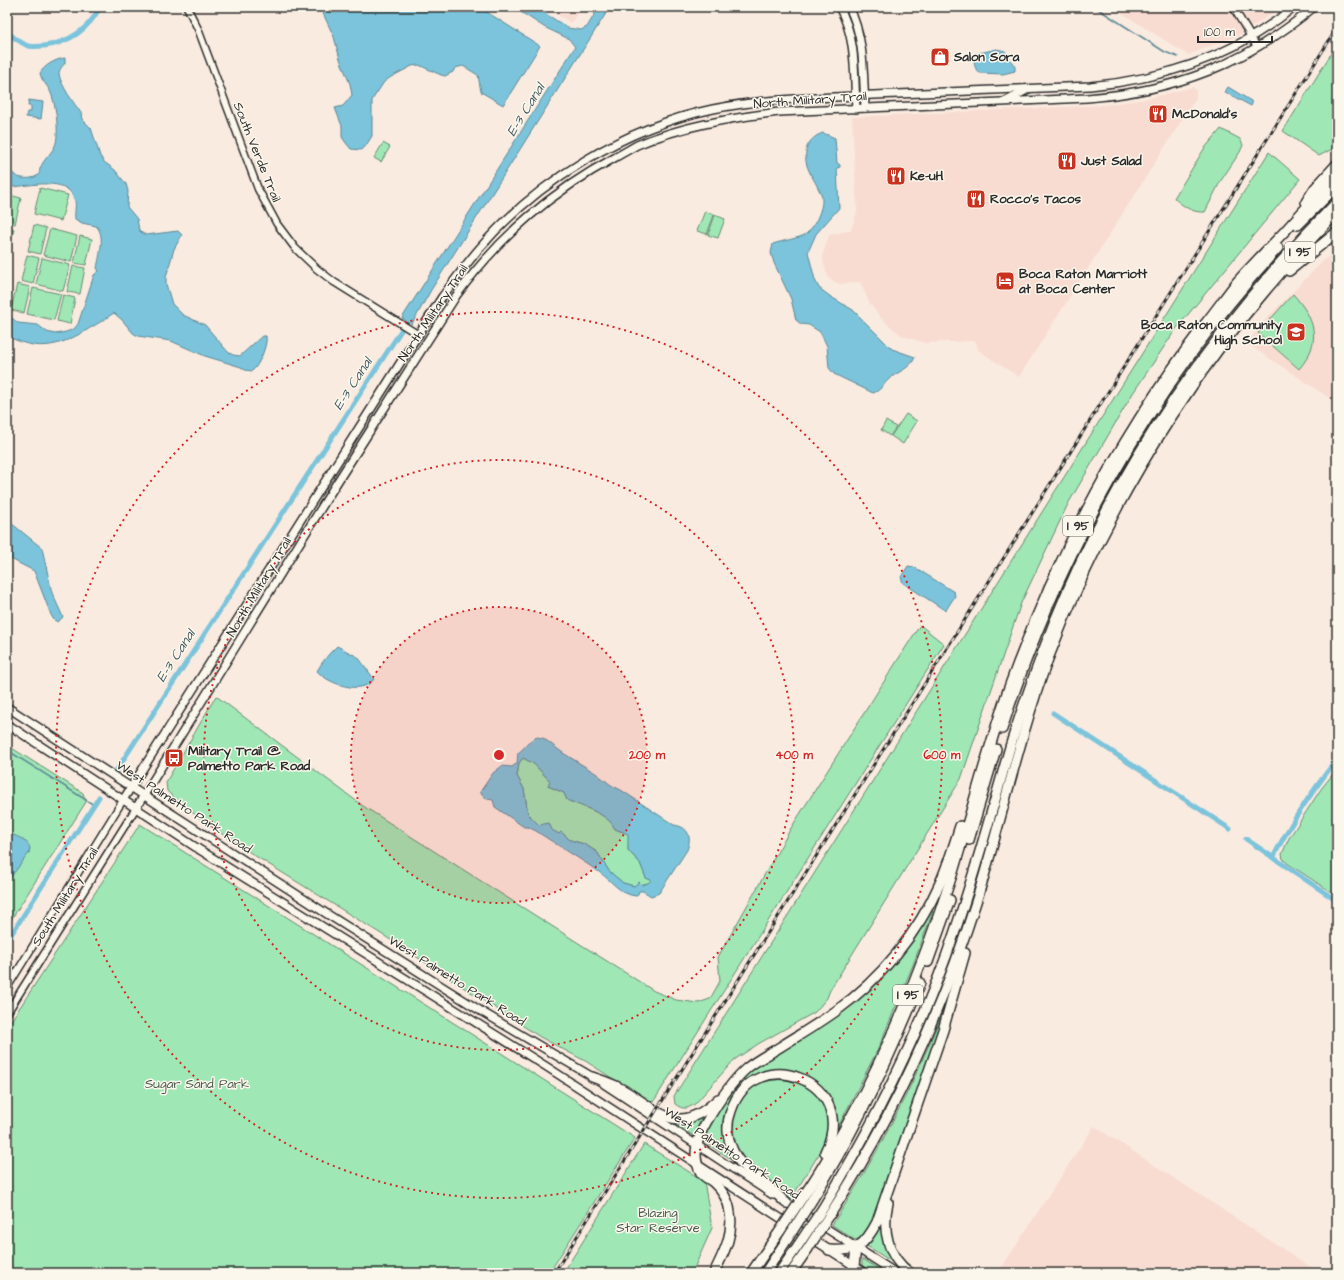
<svg xmlns="http://www.w3.org/2000/svg" width="1344" height="1280" font-family="'Architects Daughter',sans-serif">
  <rect width="100%" height="100%" fill="#faebe0"/>
  <filter id="ink" filterUnits="userSpaceOnUse"><feTurbulence type="fractalNoise" baseFrequency=".025" numOctaves="2"/><feDisplacementMap in="SourceGraphic" scale="8" xChannelSelector="R" yChannelSelector="G"/><feConvolveMatrix kernelMatrix="1 2 1 2 8 2 1 2 1" color-interpolation-filters="sRGB"/></filter>
  <g filter="url(#ink)">
    <!-- built -->
    <g fill="#f8dcd2">
      <path d="M545 7H582L571 23Z"/>
      <path d="M1112 7H1281L1242 34 1188 55Z"/>
      <path d="M1193 87 1196 90V98L1019 377 979 351 975 341 925 343 903 336 891 327 880 317 870 304 860 282 839 284 828 278 823 261V253L829 235 851 230 857 211 852 117 1104 105 1145 99Z"/>
      <path d="M1337 250V403L1246 343 1265 320 1323 261Z"/>
      <path d="M1094 1126 1300 1260 1320 1273H998Z"/>
    </g>
    <!-- green -->
    <g fill="#9fe7b5" stroke="#658970">
      <path d="M1337 44V139L1334 148 1319 156 1283 131Z"/>
      <path d="M1221 129 1240 139 1243 145 1240 152 1220 182 1205 212C1192 213 1183 206 1174 198L1204 149Z"/>
      <path d="M383 143 390 147 381 162 374 158Z"/>
      <path d="M1269 152 1300 179 1176 329 1133 393 1068 504 1021 603 961 779 830 990 827 998 815 1012 758 1044 734 1060 695 1104C687 1109 683 1110 675 1104L674 1096Z"/>
      <path d="M40 188 68 195 61 221 34 214Z"/>
      <path d="M9 195 21 198 15 224 7 222V203Z"/>
      <path d="M705 211 714 215 707 234 697 231Z"/>
      <path d="M715 215 725 219 718 238 708 235Z"/>
      <path d="M34 225 46 228 40 254 28 251Z"/>
      <path d="M7 227 14 229 8 255 7 254Z"/>
      <path d="M50 229 77 236 71 262 43 255Z"/>
      <path d="M80 236 92 239 86 265 74 263Z"/>
      <path d="M27 255 39 258 33 284 21 281Z"/>
      <path d="M42 258 70 265 63 291 36 284Z"/>
      <path d="M73 266 85 268 80 294 67 292Z"/>
      <path d="M17 284 30 287 24 313 11 310Z"/>
      <path d="M33 288 61 294 54 320 27 314Z"/>
      <path d="M1293 294C1315 319 1323 341 1299 369L1258 333Z"/>
      <path d="M63 295 75 298 70 324 57 321Z"/>
      <path d="M906 414 917 421 903 444 891 436Z"/>
      <path d="M886 421 896 427 890 436 881 430Z"/>
      <path d="M920 625 944 644 652 1104 587 1062 540 1037 386 937 257 857 207 824 174 798 167 791 166 782 216 696 363 806 654 991 676 1000 698 1003 710 999 720 981 718 957 791 828Z"/>
      <path d="M7 745 83 793 86 802 7 926Z"/>
      <path d="M523 758 534 764 550 781 548 786 564 793 567 800C582 807 608 813 615 829L629 834 628 850 640 863 646 878 651 880 648 883 634 886 623 883 609 871 597 852 584 844 570 840 561 832 559 834 539 825 528 814 524 789 517 776 519 763Z"/>
      <path d="M1337 769V896L1287 863 1283 859 1282 854 1289 838 1321 789Z"/>
      <path d="M140 824 635 1138 549 1273H7V1027Z"/>
      <path d="M930 909 933 911 913 965 878 1049 837 1129C838 1110 827 1098 816 1084L760 1075 728 1110 733 1160 704 1142 705 1135 712 1121 736 1086 752 1068 846 1008Z"/>
      <path d="M941 1016 945 1017 920 1090 893 1159 874 1217 868 1230 860 1238 855 1240 832 1225C875 1159 912 1089 941 1016Z"/>
      <path d="M785 1077 811 1087 825 1104 829 1125 824 1146 791 1199 756 1175 733 1147 732 1118 741 1096 763 1080Z"/>
      <path d="M706 1115 694 1136 671 1122H688Z"/>
      <path d="M644 1144 704 1181 712 1228 692 1273H563Z"/>
      <path d="M882 1221 894 1263 867 1246 873 1239Z"/>
      <path d="M862 1259H863L885 1273H873L862 1266Z"/>
    </g>
    <!-- water -->
    <g fill="#7bc4db" stroke="#5b8795" fill-rule="evenodd">
      <path d="M320 7H479L540 46 503 105 481 92 478 75 463 66 455 68 453 72 445 76 441 75 419 65 412 66 391 77 384 82 372 100V136L365 147 361 150 351 149 346 143 342 137V126L335 108 343 106 352 95 350 84 340 59 334 37Z"/>
      <path d="M513 7H535L568 28 581 30 587 27 599 7H610L431 290 412 324 402 318 575 47 569 39 544 27Z"/>
      <path d="M997 49 1005 51 1015 67V71L1003 74 980 73C974 70 973 60 975 54Z"/>
      <path d="M65 58V63C63 66 59 69 59 74 61 86 74 103 81 113L82 119 91 128 100 156 104 162 115 170 126 184 128 191 127 207 137 219 139 230 142 233 146 235 178 231 182 235 174 249 166 277V284L172 304 183 315 205 325 228 352 233 355 240 356 262 336H266C268 344 259 366 252 371L245 370 241 367 205 356 171 341 138 336 133 333 122 320 114 313C110 315 106 319 102 321 67 342 46 356 7 336V314L18 323 38 325 47 332 55 334 66 332 74 329 78 324 94 275 99 271 97 268C99 256 106 235 96 226L82 223 75 219C74 212 77 204 74 198 66 176 29 186 12 187L7 186V167C10 169 12 173 16 176 21 179 34 180 39 174 40 172 39 171 40 169 43 159 53 153 56 143 59 130 56 103 50 91 47 85 41 80 40 73 45 65 56 59 65 58Z"/>
      <path d="M1228 87 1251 101 1252 104 1251 106 1225 92Z"/>
      <path d="M29 100 43 102 41 119 26 117 27 112H31V106H28Z"/>
      <path d="M823 133 835 138 837 163 840 165V167L837 168 839 208 816 234 808 252 815 280 819 288 831 297 853 310 892 349 915 357C911 369 896 372 888 380 883 385 880 391 873 393L834 374 829 368 827 346 820 332 809 325 801 324 796 320 791 299 774 263 771 253 773 244C781 241 801 238 806 234 814 228 823 209 822 199 822 196 821 193 819 190 812 174 802 166 807 147 810 140 816 135 823 133Z"/>
      <path d="M7 516 11 523 42 548 52 593 63 617 58 622 54 620 51 615 34 571 7 557Z"/>
      <path d="M908 566 914 567 954 592 955 596 946 610 943 609 903 583 901 577Z"/>
      <path d="M337 646 358 657 374 679C363 696 328 684 317 671 322 662 329 653 337 646Z"/>
      <path d="M537 737 543 738 563 753 597 774 611 785 621 790 674 825C689 827 692 837 687 850L659 893 651 896 643 891H639L638 894 635 896C620 894 612 881 599 872 579 858 557 845 536 831L528 827H524L495 807 493 800 487 799 480 792 493 773 502 766 512 767 517 763 518 753C525 748 529 740 537 737ZM523 758 534 764 550 781 548 786 564 793 567 800C582 807 608 813 615 829L628 834V850L640 863 646 878 651 880 648 883 642 885 639 882 634 886 623 883 609 871 597 852 584 844 570 840 561 832 559 834 552 830 549 823 539 825 528 814 524 789 517 776 519 763Z"/>
      <path d="M7 833C16 836 27 839 30 848L29 853 7 882Z"/>
    </g>
    <g fill="none" stroke-linecap="round" stroke-linejoin="round">
      <!-- stream -->
      <g stroke="#5b8795" stroke-width="1.5">
        <path d="M1095 7 1165 52 1178 57"/>
        <path d="M7 750 94 805"/>
      </g>
      <!-- canal -->
      <g stroke="#7bc4db" stroke-width="5">
        <path d="M7 33C14 37 21 43 28 46 33 47 39 46 44 46 69 43 89 29 100 7"/>
        <path d="M1053 713 1230 829"/>
        <path d="M116 771 411 315"/>
        <path d="M1246 839 1337 901"/>
        <path d="M1273 858C1290 823 1313 790 1337 759"/>
        <path d="M7 941 99 797"/>
      </g>
      <!-- tertiary casing -->
      <g stroke="#2b2b2b" stroke-width="9">
        <g id="tertiary">
          <path d="M187 7 198 29 258 189 277 224 295 248 317 269 334 282 419 335"/>
          <path d="M1233 7 1257 47"/>
          <path d="M7 988 123 800"/>
          <path d="M7 1013 136 808"/>
        </g>
      </g>
      <!-- secondary casing -->
      <g stroke="#2b2b2b" stroke-width="10">
        <g id="secondary">
          <path d="M839 7C857 38 854 74 856 109"/>
          <path d="M849 7C865 39 863 73 865 108"/>
          <path d="M1006 101 1027 90"/>
          <path d="M123 800 442 297C454 281 466 264 479 249 537 181 626 127 713 109 766 98 820 98 874 95 946 92 1018 89 1090 86 1164 79 1236 55 1294 7"/>
          <path d="M136 808 336 484 456 296C500 236 551 192 616 157 623 153 630 149 637 145 681 126 731 118 779 112L1087 98C1175 91 1246 64 1314 7"/>
        </g>
      </g>
      <!-- primary casing -->
      <g stroke="#2b2b2b" stroke-width="10">
        <g id="primary">
          <path d="M7 707 324 912 484 1013 596 1079"/>
          <path d="M7 724 200 850 547 1067 865 1273"/>
          <path d="M604 1084 773 1195"/>
          <path d="M782 1200 896 1273"/>
        </g>
      </g>
      <!-- motorway casing -->
      <g stroke="#2b2b2b" stroke-width="12">
        <g id="motorway">
          <path d="M1306 202 1315 188 1337 164"/>
          <path d="M1298 225 1337 186"/>
          <path d="M1289 271 1337 232"/>
          <path d="M1002 729C1059 552 1152 385 1278 248"/>
          <path d="M969 840 996 749"/>
          <path d="M928 962 950 900"/>
          <path d="M592 1077C601 1080 610 1083 618 1087 657 1107 675 1141 718 1099"/>
          <path d="M804 1195C822 1170 837 1142 852 1115 894 1038 926 956 953 872 971 813 987 752 1007 693 1054 560 1120 436 1205 324 1216 310 1226 296 1237 282 1252 265 1269 248 1285 231 1302 212 1319 193 1337 176"/>
          <path d="M812 1200C855 1131 890 1058 920 983"/>
          <path d="M786 1203C779 1196 771 1189 764 1182 754 1174 744 1169 737 1158 728 1144 725 1127 731 1111 754 1040 861 1081 825 1152"/>
          <path d="M888 1203C882 1228 887 1257 910 1273"/>
          <path d="M823 1208C876 1121 921 1031 954 934 975 873 992 810 1010 747 1023 705 1038 664 1054 623 1117 466 1218 322 1337 202"/>
          <path d="M831 1213C894 1116 942 1009 977 899 1002 819 1019 737 1048 659 1111 493 1211 338 1337 213"/>
          <path d="M829 1250C856 1252 864 1247 877 1222L943 1030 965 953"/>
          <path d="M714 1273C723 1254 734 1235 730 1213 729 1201 722 1190 713 1182 709 1179 704 1177 701 1173 691 1156 698 1136 707 1121 717 1104 732 1081 747 1068 757 1060 769 1054 780 1047 799 1035 818 1024 836 1011 881 979 918 933 940 883 948 865 954 845 960 826"/>
          <path d="M751 1273 780 1231"/>
          <path d="M765 1273 788 1238"/>
          <path d="M779 1273 799 1244"/>
          <path d="M791 1273 807 1250"/>
          <path d="M851 1273 854 1266 856 1248"/>
        </g>
      </g>
      <!-- tertiary -->
      <use href="#tertiary" stroke="#fbf7ec" stroke-width="6"/>
      <!-- secondary -->
      <use href="#secondary" stroke="#fbf7ec" stroke-width="7"/>
      <!-- primary -->
      <use href="#primary" stroke="#fbf7ec" stroke-width="7"/>
      <!-- motorway -->
      <use href="#motorway" stroke="#fbf7ec" stroke-width="9"/>
      <!-- rail casing -->
      <g stroke="#2b2b2b" stroke-width="3">
        <path id="rail" d="M554 1273 1337 28"/>
      </g>
      <!-- rail -->
      <use href="#rail" stroke="#fbf7ec" stroke-width="1.5" stroke-dasharray="4.5" stroke-linecap="butt"/>
      <!-- motorway-bridge casing -->
      <g stroke="#2b2b2b" stroke-width="12" stroke-linecap="butt">
        <g id="motorway-bridge">
          <path d="M780 1231 804 1195"/>
          <path d="M788 1238 812 1200"/>
          <path d="M799 1244 823 1208"/>
          <path d="M807 1250 831 1213"/>
        </g>
      </g>
      <!-- motorway-bridge -->
      <use href="#motorway-bridge" stroke="#fbf7ec" stroke-width="9"/>
    </g>
  </g>
  <!-- distance rings -->
  <circle cx="499" cy="755" r="148" fill="#d62828" fill-opacity=".12"/>
  <g fill="none" stroke="#d62828" stroke-width="2" stroke-dasharray="2 4">
    <circle cx="499" cy="755" r="148"/>
    <circle cx="499" cy="755" r="295"/>
    <circle cx="499" cy="755" r="443"/>
  </g>
  <!-- icons -->
  <defs>
    <g id="shop-square" transform="scale(1)"><rect x="-9" y="-9" width="18" height="18" rx="4" fill="#c8321e" stroke="#fbf7ec"/><path d="M-5-2.5h2.3a2.7 3.5 0 0 1 5.4 0H5L5.5 6h-11ZM-1.5-2.5h3a1.5 2.3 0 0 0-3 0Z" fill="#fff"/></g>
    <g id="restaurant-square" transform="scale(1)"><rect x="-9" y="-9" width="18" height="18" rx="4" fill="#c8321e" stroke="#fbf7ec"/><path d="M-5-6h1v4h1v-4h1v4h1v-4h1v5L-1.5 .5V6h-2V.5L-5-1ZM5-6V6H3V1.5H1.5Q1.5-4 5-6Z" fill="#fff"/></g>
    <g id="hotel-square" transform="scale(1)"><rect x="-9" y="-9" width="18" height="18" rx="4" fill="#c8321e" stroke="#fbf7ec"/><path d="M-6-4.5h1.5V1H6V5H4.5V3h-9V5H-6ZM-4 0a1.8 1.8 0 1 1 3.6 0ZM.5 0V-2.5h3Q6-2.5 6 0Z" fill="#fff"/></g>
    <g id="school-square" transform="scale(1)"><rect x="-9" y="-9" width="18" height="18" rx="4" fill="#c8321e" stroke="#fbf7ec"/><path d="M0-5L7-2L0 1L-7-2ZM-4 1L0 2.5L4 1V4Q0 6-4 4Z" fill="#fff"/></g>
    <g id="bus-square" transform="scale(1)"><rect x="-9" y="-9" width="18" height="18" rx="4" fill="#c8321e" stroke="#fbf7ec"/><path d="M-5-6H5V4H4V6H2V4H-2V6H-4V4H-5ZM-3.5-4V0h7V-4ZM-3.5 1.2v1.5H-2V1.2ZM2 1.2v1.5H3.5V1.2Z" fill="#fff"/></g>
  </defs>
  <g fill-rule="evenodd">
    <use href="#shop-square" x="940" y="57"/>
    <use href="#restaurant-square" x="1158" y="114"/>
    <use href="#restaurant-square" x="1067" y="161"/>
    <use href="#restaurant-square" x="896" y="176"/>
    <use href="#restaurant-square" x="976" y="199"/>
    <use href="#hotel-square" x="1005" y="281"/>
    <use href="#school-square" x="1296" y="332"/>
    <use href="#bus-square" x="174" y="758"/>
  </g>
  <g text-anchor="middle" dominant-baseline="central" stroke-width="3" stroke-linejoin="round" paint-order="stroke">
    <!-- shield labels -->
    <g fill="#fbf7ec" stroke="#696865" stroke-width="1">
      <rect x="1285" y="242" width="30" height="20" rx="3"/>
      <rect x="1063" y="516" width="30" height="20" rx="3"/>
      <rect x="893" y="985" width="30" height="20" rx="3"/>
    </g>
    <g font-size="12" font-weight="bold" fill="#2b2b2b">
      <text x="1300" y="252">I 95</text>
      <text x="1078" y="526">I 95</text>
      <text x="908" y="995">I 95</text>
    </g>
    <!-- poi labels -->
    <g font-size="13" font-weight="bold" fill="#2b2b2b" stroke="#fbf7ec" text-anchor="start">
      <text x="954" y="57">Salon Sora</text>
      <text x="1172" y="114">McDonald's</text>
      <text x="1081" y="161">Just Salad</text>
      <text x="910" y="176">Ke-uH</text>
      <text x="990" y="199">Rocco's Tacos</text>
      <text x="1019" y="274">Boca Raton Marriott<tspan x="1019" dy="15">at Boca Center</tspan></text>
      <text x="1282" y="325" text-anchor="end">Boca Raton Community<tspan x="1282" dy="15">High School</tspan></text>
      <text x="188" y="751">Military Trail @<tspan x="188" dy="15">Palmetto Park Road</tspan></text>
    </g>
    <!-- street labels -->
    <g font-size="13" fill="#2b2b2b" stroke="#fbf7ec">
      <text transform="translate(810 100) rotate(-4)">North Military Trail</text>
      <text transform="translate(257 152) rotate(68)">South Verde Trail</text>
      <text transform="translate(433 313) rotate(-56)">North Military Trail</text>
      <text transform="translate(259 587) rotate(-59)">North Military Trail</text>
      <text transform="translate(184 807) rotate(33)">West Palmetto Park Road</text>
      <text transform="translate(65 897) rotate(-58)">South Military Trail</text>
      <text transform="translate(457 981) rotate(32)">West Palmetto Park Road</text>
      <text transform="translate(732 1153) rotate(33)">West Palmetto Park Road</text>
    </g>
    <!-- park labels -->
    <g font-size="13" fill="#485a4e" stroke="#fbf7ec">
      <text x="197" y="1084">Sugar Sand Park</text>
      <text x="658" y="1213">Blazing<tspan x="658" dy="15">Star Reserve</tspan></text>
    </g>
    <!-- water labels -->
    <g font-size="14" font-style="italic" fill="#435960" stroke="#fbf7ec">
      <text transform="translate(526 110) rotate(-58)">E-3 Canal</text>
      <text transform="translate(353 384) rotate(-57)">E-3 Canal</text>
      <text transform="translate(176 656) rotate(-57)">E-3 Canal</text>
    </g>
  </g>
  <circle cx="499" cy="755" r="6" fill="#d62828" stroke="#fbf7ec" stroke-width="2"/>
  <g font-size="12" text-anchor="middle" font-weight="bold" fill="#d62828" stroke="#fbf7ec" stroke-width="3" stroke-linejoin="round" paint-order="stroke">
    <text x="647" y="759">200 m</text>
    <text x="794" y="759">400 m</text>
    <text x="942" y="759">600 m</text>
  </g>
  <!-- margin -->
  <rect width="1344" height="1280" fill="none" stroke="#fbf7ec" stroke-width="24"/>
  <rect x="12" y="12" width="1320" height="1256" fill="none" stroke="#2b2b2b" stroke-width="1.5" filter="url(#ink)"/>
  <!-- scale -->
  <path d="M1198 36v6h74v-6" fill="none" stroke="#2b2b2b" stroke-width="2"/>
  <text x="1204" y="36" font-size="12" fill="#2b2b2b" stroke="#fbf7ec" stroke-width="3" paint-order="stroke">100 m</text>
</svg>
